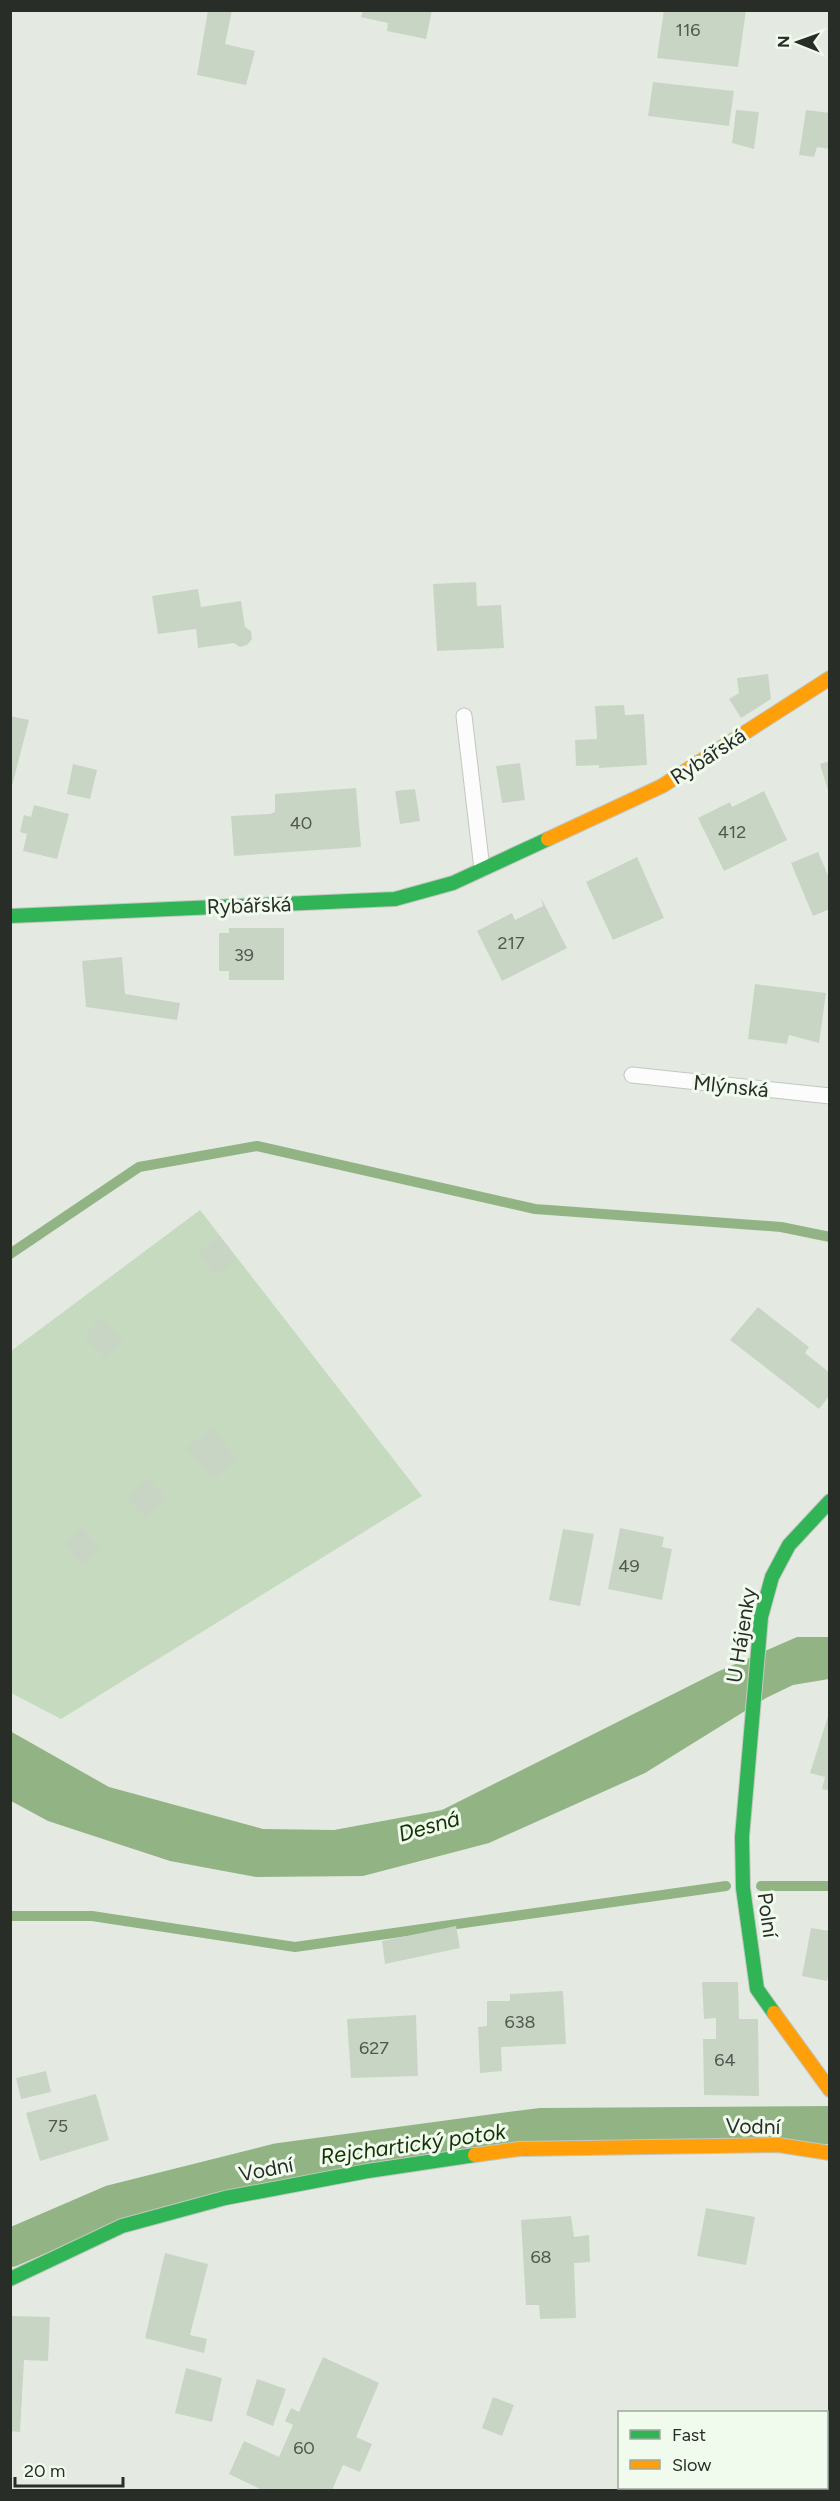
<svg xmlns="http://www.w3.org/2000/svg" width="840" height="2501" font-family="Figtree,sans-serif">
  <rect width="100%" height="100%" fill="#e4eae2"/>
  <!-- green -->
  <path fill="#c6dabf" d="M200 1210 422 1496 61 1719 11 1693V1351Z"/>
  <!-- water -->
  <path fill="#92b485" d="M797 1637H829V1679L793 1685 766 1698 645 1773 489 1843 363 1876 256 1877 170 1861 48 1821 11 1801 10 1731 109 1787 263 1829 334 1830 442 1810 717 1672Z"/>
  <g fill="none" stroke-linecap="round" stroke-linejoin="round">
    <!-- stream -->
    <g stroke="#92b485" stroke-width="10">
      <path d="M10 1254 139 1167 257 1146 535 1209 781 1227 830 1237"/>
      <path d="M761 1886H830"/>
      <path d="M10 1916H92L295 1947 726 1886"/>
    </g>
    <!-- canal -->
    <path stroke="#92b485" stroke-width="38" d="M10 2248 112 2204 279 2162 540 2127 830 2125"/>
  </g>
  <!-- building -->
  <g fill="#c9d5c4">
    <path d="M208 10H232L225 44 255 51 246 85 197 75Z"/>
    <path d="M363 10H432L426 39 387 31 388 23 361 17Z"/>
    <path d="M664 10H746L738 67 657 58Z"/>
    <path d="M653 82 734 91 729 126 648 116Z"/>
    <path d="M736 110 759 112 754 149 732 143Z"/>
    <path d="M806 110 830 113V149L817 147 814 157 799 155Z"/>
    <path d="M476 582 477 606 501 605 504 648 437 651 433 584Z"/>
    <path d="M198 589 201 607 241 601 245 627 251 631 252 639 247 645 240 647 234 643 198 648 196 629 158 634 152 596Z"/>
    <path d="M768 674 771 699 741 718 729 699 739 693 737 678Z"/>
    <path d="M624 705 625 715 644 714 647 765 599 768V765L576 766 575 740 597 739 595 706Z"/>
    <path d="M10 716 29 720 11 790H10Z"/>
    <path d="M830 761V794H829L820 764Z"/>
    <path d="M520 763 525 800 502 803 496 766Z"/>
    <path d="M73 764 97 770 90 799 67 794Z"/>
    <path d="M356 788 361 847 234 856 231 816 270 814 275 812V794Z"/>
    <path d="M415 789 420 821 400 824 395 791Z"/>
    <path d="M764 791 787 840 724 871 698 818 730 802 732 807Z"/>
    <path d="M34 805 69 814 57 859 23 851 27 834 20 832 24 815 31 817Z"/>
    <path d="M818 852 830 880V909L813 916 791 863Z"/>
    <path d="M637 857 664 918 613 940 586 882Z"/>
    <path d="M541 898 567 948 502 981 477 931 512 913 515 920 543 906Z"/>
    <path d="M229 928H284V980H229V971H219V933H229Z"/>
    <path d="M122 957 125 994 180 1003 177 1020 86 1007 82 961Z"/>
    <path d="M755 984 826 993 819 1043 789 1035 787 1044 748 1039Z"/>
    <path d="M220 1236 237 1260 214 1275 198 1252Z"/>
    <path d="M758 1307 809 1347 805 1353 830 1373V1395L819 1409 730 1340Z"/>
    <path d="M100 1319 123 1340 106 1358 84 1337Z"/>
    <path d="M212 1428 237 1459 212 1479 187 1448Z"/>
    <path d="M147 1478 167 1498 146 1518 127 1498Z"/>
    <path d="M82 1527 101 1548 83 1566 63 1544Z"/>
    <path d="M620 1528 664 1537 662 1547 672 1549 662 1600 608 1589Z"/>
    <path d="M563 1529 594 1534 580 1606 549 1600Z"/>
    <path d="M829 1713H830V1791L822 1789 825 1777 810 1773Z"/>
    <path d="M456 1926 460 1948 385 1964 382 1941Z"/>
    <path d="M811 1928 830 1931V1968L827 1981 802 1976Z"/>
    <path d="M702 1982H738L739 2019H758L759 2096 704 2095 703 2039H716V2018L704 2019Z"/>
    <path d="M563 1991 566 2044 501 2047 502 2071 480 2073 478 2027 487 2026V2001H510V1994Z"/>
    <path d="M416 2015 418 2076 351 2078 347 2019Z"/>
    <path d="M46 2071 51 2092 21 2099 16 2078Z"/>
    <path d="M96 2094 109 2140 40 2161 26 2113Z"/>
    <path d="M706 2208 755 2217 746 2265 697 2256Z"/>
    <path d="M571 2216 574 2237 589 2235 590 2262 574 2263 576 2318 540 2319 539 2305H526L521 2220Z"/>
    <path d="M165 2253 208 2264 190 2335 207 2339 204 2353 145 2338Z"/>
    <path d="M10 2316 50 2317 48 2361 24 2360 20 2432 10 2431Z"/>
    <path d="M323 2357 379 2383 356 2437 372 2444 360 2472 343 2465 332 2490H262L229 2474 244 2441 279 2457 293 2425 285 2421 291 2408 299 2412Z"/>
    <path d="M186 2368 222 2378 212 2422 175 2413Z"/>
    <path d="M257 2379 286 2389 273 2426 246 2415Z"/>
    <path d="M493 2397 514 2405 502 2436 482 2428Z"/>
  </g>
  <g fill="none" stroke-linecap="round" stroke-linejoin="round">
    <!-- lane casing -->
    <g stroke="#c2c7c1" stroke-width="17">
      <g id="lane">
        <path d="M464 716 482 869"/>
        <path d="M632 1075 830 1096"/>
      </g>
    </g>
    <!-- street casing -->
    <g stroke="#c2c7c1" stroke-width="34">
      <g id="street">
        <path d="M826 2474H830"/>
        <path d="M678 2490 705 2488"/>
      </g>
    </g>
    <!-- fast casing -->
    <g stroke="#c2c7c1" stroke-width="16">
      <g id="fast">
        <path d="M10 916 395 899 453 883 548 839"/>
        <path d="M774 2013 757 1989 743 1888 742 1837 761 1617 772 1577 789 1545 830 1501"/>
        <path d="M10 2279 122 2226 225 2198 368 2171 475 2155"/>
      </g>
    </g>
    <!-- slow casing -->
    <g stroke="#c2c7c1" stroke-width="16">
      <g id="slow">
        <path d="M548 839 662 786 830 678"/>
        <path d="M774 2013 830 2090"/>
        <path d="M475 2155 519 2149 778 2145 830 2153"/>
      </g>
    </g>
    <!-- lane -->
    <use href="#lane" stroke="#fbfcfb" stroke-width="15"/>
    <!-- street -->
    <use href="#street" stroke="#fbfcfb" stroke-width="32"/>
    <!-- fast -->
    <use href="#fast" stroke="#30b455" stroke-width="14"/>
    <!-- slow -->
    <use href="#slow" stroke="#ff9f0a" stroke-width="14"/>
  </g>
  <g text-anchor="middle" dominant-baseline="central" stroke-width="6" stroke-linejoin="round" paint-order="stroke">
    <!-- number labels -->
    <g font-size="18" fill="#51574f">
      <text x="688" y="30">116</text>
      <text x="301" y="823">40</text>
      <text x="732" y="832">412</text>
      <text x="511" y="943">217</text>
      <text x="244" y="955">39</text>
      <text x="629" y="1566">49</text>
      <text x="520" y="2022">638</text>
      <text x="374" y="2048">627</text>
      <text x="725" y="2060">64</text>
      <text x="58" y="2126">75</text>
      <text x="541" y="2257">68</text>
      <text x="304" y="2448">60</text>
    </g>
    <!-- street labels -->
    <g font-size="21" fill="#292d28" stroke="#f0fbed">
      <text transform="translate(708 756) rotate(-33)">Rybářská</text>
      <text transform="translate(249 905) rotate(-2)">Rybářská</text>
      <text transform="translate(731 1086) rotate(6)">Mlýnská</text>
      <text transform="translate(741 1635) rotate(-81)">U Hájenky</text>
      <text transform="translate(768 1915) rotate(82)">Polní</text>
      <text transform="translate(753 2126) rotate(1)">Vodní</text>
      <text transform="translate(266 2169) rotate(-11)">Vodní</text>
    </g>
    <!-- water labels -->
    <g font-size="22" font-style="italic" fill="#133104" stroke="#f0fbed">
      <text transform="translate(429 1826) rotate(-16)">Desná</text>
      <text transform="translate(413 2144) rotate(-8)">Rejchartický potok</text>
    </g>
  </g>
  <!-- border -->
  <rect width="840" height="2501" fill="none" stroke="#292d28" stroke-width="24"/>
  <!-- legend -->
  <rect x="618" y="2411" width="210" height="78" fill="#f0fbed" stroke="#a0a99e" stroke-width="1.5"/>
  <rect x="630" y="2430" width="30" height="9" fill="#30b455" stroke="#a0a99e" stroke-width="1.5"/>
  <text x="672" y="2441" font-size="18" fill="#292d28">Fast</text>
  <rect x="630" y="2460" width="30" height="9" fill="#ff9f0a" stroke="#a0a99e" stroke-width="1.5"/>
  <text x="672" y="2471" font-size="18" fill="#292d28">Slow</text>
  <!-- north arrow -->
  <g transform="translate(798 42) rotate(271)" stroke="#f0fbed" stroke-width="4.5" paint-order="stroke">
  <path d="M0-4.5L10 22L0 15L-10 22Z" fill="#292d28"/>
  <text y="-9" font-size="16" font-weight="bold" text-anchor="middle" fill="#292d28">N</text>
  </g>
  <!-- scale -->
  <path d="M15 2477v9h108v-9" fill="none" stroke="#292d28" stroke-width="3"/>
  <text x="24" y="2477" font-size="18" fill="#292d28" stroke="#f0fbed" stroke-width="4.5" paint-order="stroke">20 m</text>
</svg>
